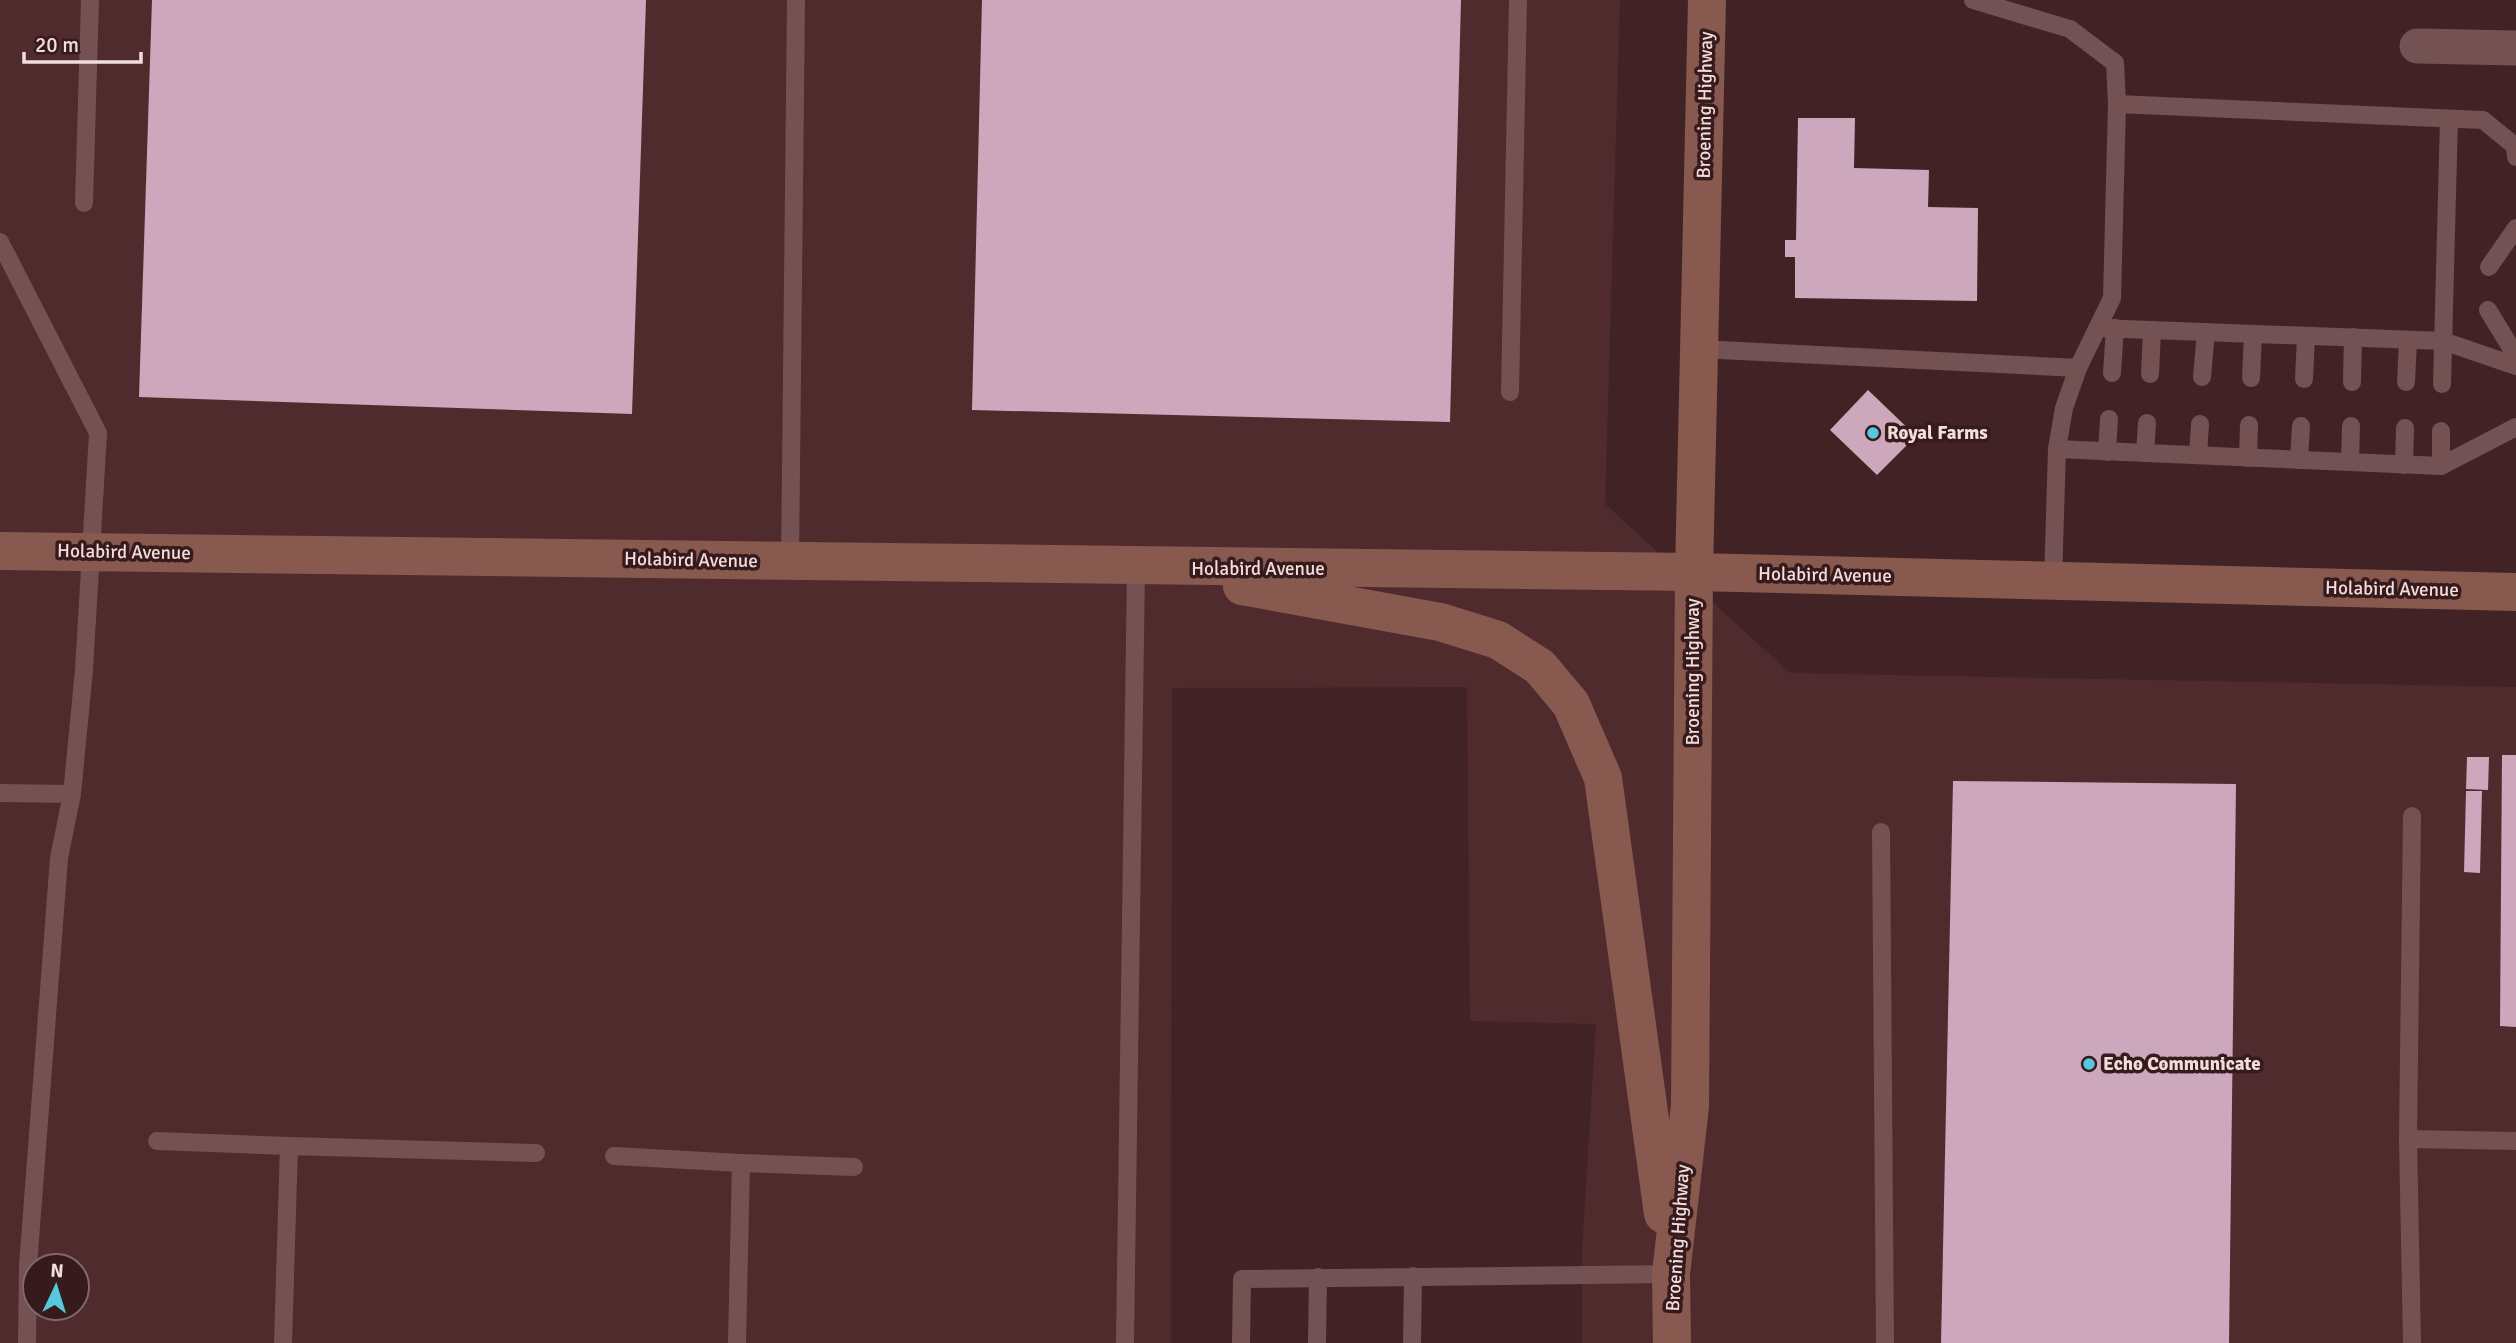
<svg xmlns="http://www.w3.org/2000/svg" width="2516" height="1343" font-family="Signika,sans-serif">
  <rect width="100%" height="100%" fill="#422325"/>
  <!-- built -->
  <path fill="#502b2d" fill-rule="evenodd" d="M0 0H1620L1605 504 1790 673 2516 687V1343H1582V1250L1596 1024 1470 1021 1467 687 1172 688 1171 1343H0ZM35 1266H77V1308H35Z"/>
  <!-- building -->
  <g fill="#cda8bd">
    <path d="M152 0H646L632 414 139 397Z"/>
    <path d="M982 0H1461L1450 422 972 410Z"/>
    <path d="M1798 118H1855L1854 168 1929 170 1928 207 1978 208 1977 301 1795 298V257H1785V240H1796Z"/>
    <path d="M1868 390 1916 436 1877 475 1830 430Z"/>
    <path d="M2502 755H2516V1027L2500 1026Z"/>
    <path d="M2467 757H2489L2488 790 2466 789Z"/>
    <path d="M1953 781 2236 784 2229 1343H1941Z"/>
    <path d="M2466 791H2482L2480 873 2464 872Z"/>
  </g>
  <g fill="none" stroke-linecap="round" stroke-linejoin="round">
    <!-- lane -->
    <g stroke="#745152" stroke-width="18">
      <path d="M1973 0 2070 29 2115 63 2117 104 2112 298 2078 368 2064 408 2057 449 2053 581"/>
      <path d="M2117 104 2483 120 2515 146 2516 157"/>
      <path d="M84 203 90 0"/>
      <path d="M0 242 98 433 84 670 72 794 59 858 28 1266 27 1343"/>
      <path d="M2489 267 2516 228"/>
      <path d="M2488 310 2516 356"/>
      <path d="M2098 328 2443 341 2516 366"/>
      <path d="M1699 349 2078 368"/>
      <path d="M2112 373 2115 328"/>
      <path d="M2150 374 2152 330"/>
      <path d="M2202 377 2206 332"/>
      <path d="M2251 378 2253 334"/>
      <path d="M2304 379 2306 336"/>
      <path d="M2352 382 2353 337"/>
      <path d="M2406 382 2408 340"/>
      <path d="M2442 384 2449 119"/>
      <path d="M1510 392 1518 0"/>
      <path d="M2057 449 2441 466 2516 427"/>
      <path d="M2107 452 2109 419"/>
      <path d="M2145 453 2147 423"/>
      <path d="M2198 455 2200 424"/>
      <path d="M2248 458 2249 425"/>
      <path d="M2299 460 2301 426"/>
      <path d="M2350 462 2351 426"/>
      <path d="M2404 465 2405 428"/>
      <path d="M2441 466V431"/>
      <path d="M790 562 796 0"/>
      <path d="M0 793 72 794"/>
      <path d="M2412 816 2408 1139 2412 1343"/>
      <path d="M1881 832 1885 1343"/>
      <path d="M2408 1139 2516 1141"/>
      <path d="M157 1141 289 1146"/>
      <path d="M614 1156 741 1163 737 1343"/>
      <path d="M741 1163 854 1167"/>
      <path d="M283 1343 289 1146 536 1153"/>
      <path d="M1125 1343 1136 568"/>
      <path d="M1241 1343 1242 1279 1671 1274"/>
      <path d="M1317 1343 1318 1277"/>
      <path d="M1412 1343 1413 1276"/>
    </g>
    <!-- street -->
    <path stroke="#745152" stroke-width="35" d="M2417 46 2516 48"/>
    <!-- secondary -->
    <g stroke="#885a4f" stroke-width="38">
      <path d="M0 551 1694 572 2516 592"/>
      <path d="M1242 586 1440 622 1498 640 1540 667 1571 704 1603 778 1663 1214"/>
      <path d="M1672 1343 1671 1274 1690 1106 1694 572 1707 0"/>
    </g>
  </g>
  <!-- markers -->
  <g fill="#55cadf" stroke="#371a1b" stroke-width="2.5">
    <circle cx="1873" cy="433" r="7"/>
    <circle cx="2089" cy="1064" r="7"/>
  </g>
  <g text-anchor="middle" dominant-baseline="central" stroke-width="7" stroke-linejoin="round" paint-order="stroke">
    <!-- street labels -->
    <g font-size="19" fill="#f2dddd" stroke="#371a1b">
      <text transform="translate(1705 105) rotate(-89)">Broening Highway</text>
      <text transform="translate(124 552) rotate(1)">Holabird Avenue</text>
      <text transform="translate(691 560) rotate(1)">Holabird Avenue</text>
      <text x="1258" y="569">Holabird Avenue</text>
      <text transform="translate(1825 575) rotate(1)">Holabird Avenue</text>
      <text transform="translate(2392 589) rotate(1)">Holabird Avenue</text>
      <text transform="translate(1693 672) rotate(-90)">Broening Highway</text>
      <text transform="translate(1678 1238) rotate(-86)">Broening Highway</text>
    </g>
    <!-- poi labels -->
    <g font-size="19" font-weight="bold" fill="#f2dddd" stroke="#371a1b" text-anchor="start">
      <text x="1887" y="433">Royal Farms</text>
      <text x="2103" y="1064">Echo Communicate</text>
    </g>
  </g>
  <!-- north arrow -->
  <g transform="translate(56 1287) rotate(4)"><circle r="33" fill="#371a1b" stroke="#826869" stroke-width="2"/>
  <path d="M0-5L12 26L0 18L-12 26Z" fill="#55cadf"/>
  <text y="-10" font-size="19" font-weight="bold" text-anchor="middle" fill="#f2dddd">N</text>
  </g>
  <!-- scale -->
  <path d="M24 52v10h117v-10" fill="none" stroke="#f2dddd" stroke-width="3.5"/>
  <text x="35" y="52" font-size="21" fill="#f2dddd" stroke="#371a1b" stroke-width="5" paint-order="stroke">20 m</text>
</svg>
